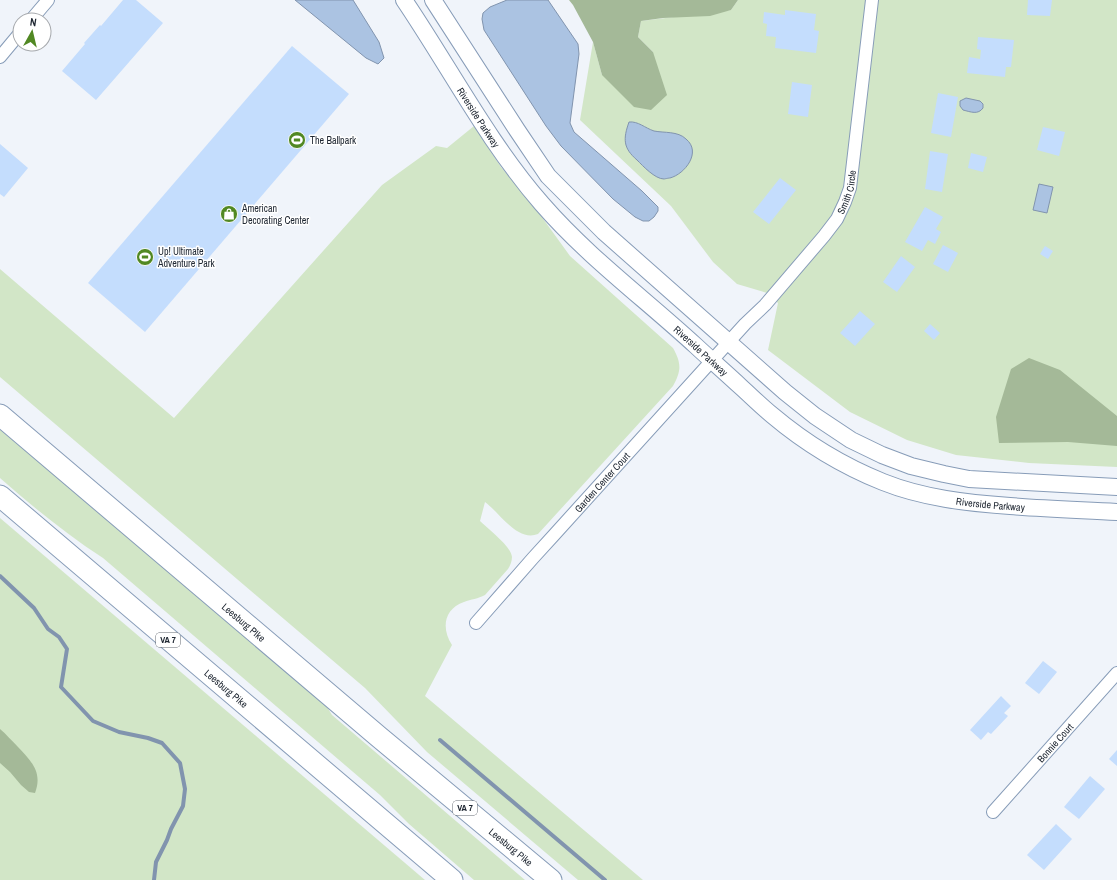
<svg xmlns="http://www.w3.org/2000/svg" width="1117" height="880" font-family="'Archivo Narrow',sans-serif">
  <rect width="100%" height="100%" fill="#f0f4fa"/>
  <!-- green -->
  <g fill="#d2e6c7">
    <path d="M738 0H1117V467L1029 463 956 455 907 440 850 412 768 350 778 303 767 293 737 284 713 262 671 206 580 120 593 42 602 75 653 52 638 37 641 21 731 10Z"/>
    <path d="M474 126 501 167 536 209 570 256 673 348C682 364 681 371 673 386L538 534C517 542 500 513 485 502L480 521C488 529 511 546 512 557 512 561 510 566 508 569L485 595C478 599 471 599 464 602 444 609 441 628 452 645L425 696 643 880H578L427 752 365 688 0 377V269L174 418 382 185 436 146 447 148Z"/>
    <path d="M0 428 324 702 332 715 525 880H474L409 824 380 795 103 558C66 534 33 507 0 478Z"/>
    <path d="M0 518 425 880H0Z"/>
  </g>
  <!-- forest -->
  <g fill="#a4b998">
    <path d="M569 0H738L731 10 710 16 663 18 641 21 638 37 653 52 667 95 651 110 634 107 602 75 593 42 573 5Z"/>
    <path d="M1029 358 1060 370 1117 416V446L1068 442 999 443 996 417 1011 369Z"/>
    <path d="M0 729C6 734 12 741 18 747 31 761 43 772 35 793L29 792 21 785 10 772 0 763Z"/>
  </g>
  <!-- water -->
  <g fill="#abc3e2" stroke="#8194ae">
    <path d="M295 0H353L379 42 384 58 378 64 366 58Z"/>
    <path d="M507 0H548L578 44 579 54 570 123 574 132 642 191 658 207V211L654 217 649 221H643L635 217 613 199 561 146 546 126 484 30 482 19 483 13 490 7Z"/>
    <path d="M966 98 980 101 983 104V108C978 115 971 112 963 110L960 106V101Z"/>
    <path d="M629 122C638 121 645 128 654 131 664 133 678 131 686 139 702 152 685 174 670 178 669 178 664 179 664 179 655 179 643 166 637 160 623 148 623 139 629 122Z"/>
    <path d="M1039 184 1053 187 1047 213 1033 210Z"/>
  </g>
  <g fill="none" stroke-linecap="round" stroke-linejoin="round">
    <!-- stream -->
    <g stroke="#8194ae" stroke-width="4">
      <path d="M0 576 34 608 48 629 59 637 67 649 61 687 93 721 119 732 148 738 162 743 180 763 185 789 183 806 171 829 167 840 156 862 154 880"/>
      <path d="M440 740 605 880"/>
    </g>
  </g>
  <!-- building -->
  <g fill="#c4ddfd">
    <path d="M123 0H136L163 23 96 100 62 71 85 44 84 43 100 25 101 26Z"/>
    <path d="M1028 0H1052L1050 16 1027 15Z"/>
    <path d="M785 10 816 14 814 30 819 31 816 53 775 48 776 37 766 36 767 24 763 23 764 12 785 15Z"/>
    <path d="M978 37 1014 40 1011 67H1006L1005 77 967 73 969 57 980 59 981 50 977 49Z"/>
    <path d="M292 46 349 94 145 332 88 283Z"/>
    <path d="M792 82 812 85 808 117 788 114Z"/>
    <path d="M938 93 958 97 951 137 931 133Z"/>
    <path d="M1043 127 1065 132 1059 156 1037 150Z"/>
    <path d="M0 144 28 168 4 197 0 194Z"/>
    <path d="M930 151 948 154 942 192 925 189Z"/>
    <path d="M971 153 987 157 983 172 968 168Z"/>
    <path d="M780 178 796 190 769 224 753 212Z"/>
    <path d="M925 207 943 217 936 229 941 232 935 244 928 240 922 251 905 242Z"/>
    <path d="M943 245 958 253 948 272 933 264Z"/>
    <path d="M1045 246 1053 251 1048 259 1040 254Z"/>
    <path d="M901 256 915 267 897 292 883 282Z"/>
    <path d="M860 311 875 324 855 346 840 333Z"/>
    <path d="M930 324 940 333 934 340 924 331Z"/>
    <path d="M1043 661 1057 672 1039 694 1025 683Z"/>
    <path d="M1001 696 1011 706 1004 713 1008 716 991 734 988 732 981 740 970 730Z"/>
    <path d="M1117 750V766L1109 759Z"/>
    <path d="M1090 776 1105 789 1079 819 1064 807Z"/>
    <path d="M1056 824 1072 839 1044 870 1027 855Z"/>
  </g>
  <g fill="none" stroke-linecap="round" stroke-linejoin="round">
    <!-- minor casing -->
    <g stroke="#879cb8" stroke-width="14">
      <g id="minor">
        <path d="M31 20 48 0"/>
        <path d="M0 57 20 33"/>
        <path id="s1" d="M476 623 533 558 554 535 745 324 765 305 824 236 837 219 845 202 850 188 872 0"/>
        <path id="s2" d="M993 812 1117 673"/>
      </g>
    </g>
    <!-- secondary casing -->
    <g stroke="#879cb8" stroke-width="18">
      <g id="secondary">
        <path id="s3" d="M404 0C450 68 488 142 542 204 588 257 645 299 696 346 711 360 726 373 741 387 751 396 761 406 772 415 804 442 843 466 883 482 923 498 967 503 1010 506 1046 509 1081 510 1117 512"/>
        <path d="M433 0 517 130 548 176 604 232 785 392 815 416 851 440 882 455 911 466 944 474 969 479 1117 487"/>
      </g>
    </g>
    <!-- motorway casing -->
    <g stroke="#879cb8" stroke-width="23">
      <g id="motorway">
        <path id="s4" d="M0 415 379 737 551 880"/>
        <path id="s5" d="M0 496 452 880"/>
      </g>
    </g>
    <!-- minor -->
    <use href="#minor" stroke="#fff" stroke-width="12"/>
    <!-- secondary -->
    <use href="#secondary" stroke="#fff" stroke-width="16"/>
    <!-- motorway -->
    <use href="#motorway" stroke="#fff" stroke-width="21"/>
  </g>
  <!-- icons -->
  <defs>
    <g id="stadium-disc" transform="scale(0.9)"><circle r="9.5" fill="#518823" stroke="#fff"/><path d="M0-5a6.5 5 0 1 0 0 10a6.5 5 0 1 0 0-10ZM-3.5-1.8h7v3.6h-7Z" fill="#fff"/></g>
    <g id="shop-disc" transform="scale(0.9)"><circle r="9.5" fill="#518823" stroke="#fff"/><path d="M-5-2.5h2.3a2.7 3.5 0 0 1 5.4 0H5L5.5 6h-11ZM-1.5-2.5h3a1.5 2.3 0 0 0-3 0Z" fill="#fff"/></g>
  </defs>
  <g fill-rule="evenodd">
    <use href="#stadium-disc" x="297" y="140"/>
    <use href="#shop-disc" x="229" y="214"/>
    <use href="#stadium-disc" x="145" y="257"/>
  </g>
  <g text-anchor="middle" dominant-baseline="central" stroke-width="3" stroke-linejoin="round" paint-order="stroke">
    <!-- shield labels -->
    <g fill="#fff" stroke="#636870" stroke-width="1">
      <rect x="156" y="633" width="24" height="14" rx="3"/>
      <rect x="453" y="801" width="24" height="14" rx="3"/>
    </g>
    <g font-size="9" font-weight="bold" fill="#202833">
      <text x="168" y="640">VA 7</text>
      <text x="465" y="808">VA 7</text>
    </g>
    <!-- street labels -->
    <g font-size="10" fill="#202833" stroke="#fff">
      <text stroke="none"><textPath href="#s3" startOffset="139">Riverside Parkway</textPath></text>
      <text stroke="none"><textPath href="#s1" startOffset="571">Smith Circle</textPath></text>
      <text stroke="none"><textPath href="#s3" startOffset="463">Riverside Parkway</textPath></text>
      <text stroke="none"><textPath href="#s1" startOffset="189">Garden Center Court</textPath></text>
      <text stroke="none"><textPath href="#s3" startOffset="799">Riverside Parkway</textPath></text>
      <text stroke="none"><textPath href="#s4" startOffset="320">Leesburg PIke</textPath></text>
      <text stroke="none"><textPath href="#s5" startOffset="297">Leesburg Pike</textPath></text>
      <text stroke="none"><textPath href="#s2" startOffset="93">Bonnie Court</textPath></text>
      <text stroke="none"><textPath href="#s4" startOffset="669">Leesburg Pike</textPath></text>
    </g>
    <!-- poi labels -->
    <g font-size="10" fill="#202833" stroke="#fff" text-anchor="start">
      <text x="310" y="140">The Ballpark</text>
      <text x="242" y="208">American<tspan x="242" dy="12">Decorating Center</tspan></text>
      <text x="158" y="251">Up! Ultimate<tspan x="158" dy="12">Adventure Park</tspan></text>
    </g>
  </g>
  <!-- north arrow -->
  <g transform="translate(32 32) rotate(8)"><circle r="19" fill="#ffffff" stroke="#a6a9ad"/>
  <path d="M0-3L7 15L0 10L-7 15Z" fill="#518823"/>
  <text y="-6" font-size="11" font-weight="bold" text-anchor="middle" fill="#202833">N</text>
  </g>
</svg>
